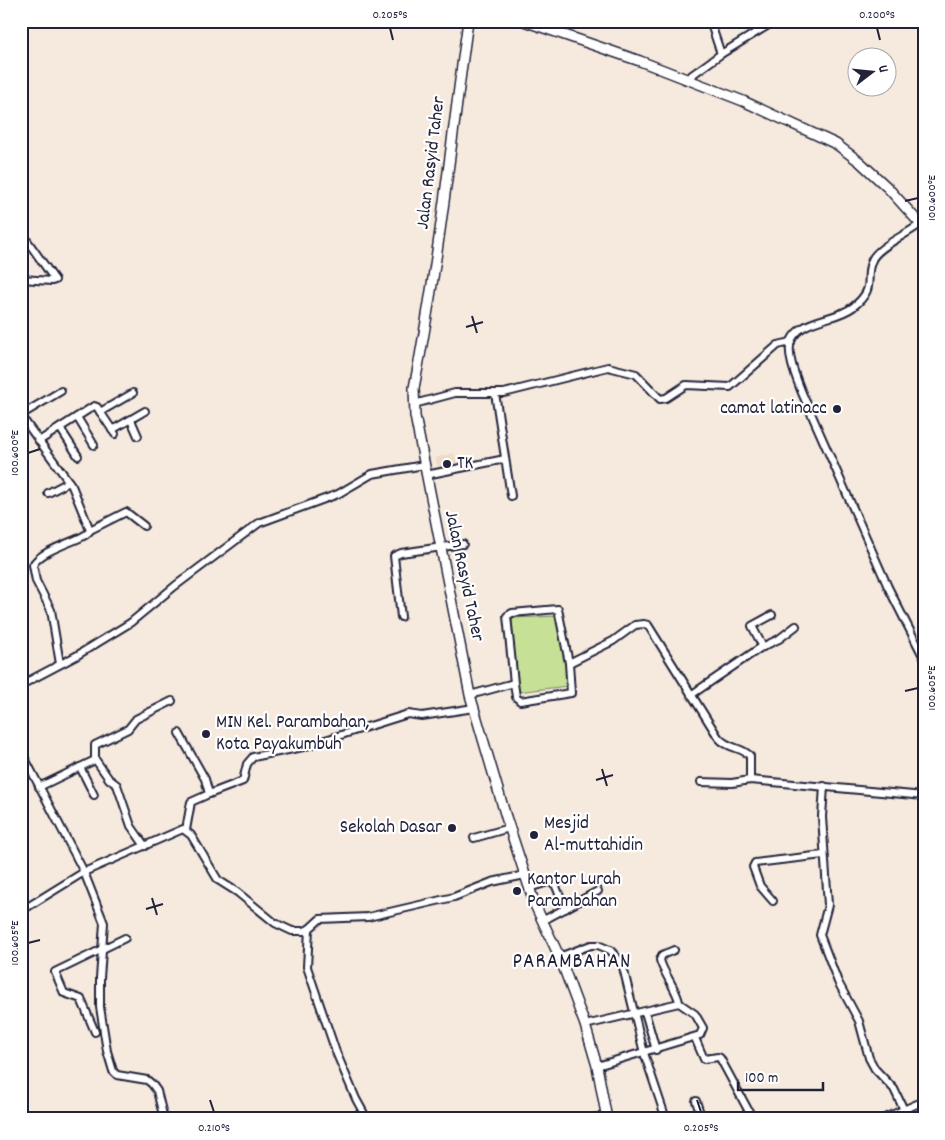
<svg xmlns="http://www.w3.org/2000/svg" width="945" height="1140" font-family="Dekko,sans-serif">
  <rect width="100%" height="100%" fill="#f5eadd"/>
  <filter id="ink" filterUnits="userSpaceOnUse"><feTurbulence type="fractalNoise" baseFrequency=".02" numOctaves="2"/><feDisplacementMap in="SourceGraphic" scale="10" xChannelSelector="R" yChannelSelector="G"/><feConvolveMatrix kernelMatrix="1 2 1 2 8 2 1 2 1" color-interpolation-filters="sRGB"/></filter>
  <g filter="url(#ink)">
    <!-- built -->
    <path fill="#eedcc6" d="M454 453 459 469 441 476 435 458Z"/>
    <!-- green -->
    <path fill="#c6e096" stroke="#748168" d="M559 616 568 686 517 692 512 618Z"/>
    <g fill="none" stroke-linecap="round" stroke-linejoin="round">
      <!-- street casing -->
      <g stroke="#22223b" stroke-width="10">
        <g id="street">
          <path d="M721 54 775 21"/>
          <path d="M685 80 721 54 710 21"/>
          <path d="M920 224C908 234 877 247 872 260 863 279 878 287 853 307 835 321 801 318 791 341 786 355 797 380 802 393L888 587 924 658"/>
          <path d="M21 232 55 280 52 281 21 279"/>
          <path d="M495 393 511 496"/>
          <path d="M414 404 455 393H504L608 367 636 374 660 399 666 398 686 385 730 387 778 345 791 342"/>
          <path d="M100 412 133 393"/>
          <path d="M21 415 61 391"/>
          <path d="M21 416 72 486 90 530C87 540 43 547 33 565L36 581 51 610 60 664"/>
          <path d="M77 417 94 445"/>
          <path d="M131 420 138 436"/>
          <path d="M60 428 78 456"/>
          <path d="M112 430 145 411"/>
          <path d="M39 441 94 406 97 407 115 434"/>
          <path d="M426 475 505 459"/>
          <path d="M48 493 69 482"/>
          <path d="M90 530 126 512 144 526"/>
          <path d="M401 617 394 556 401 553 463 544"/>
          <path d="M763 647 752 626 772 615"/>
          <path d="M569 663 613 641 635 625 644 624 648 625 718 737C727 749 743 747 750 756V780"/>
          <path d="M21 685 76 656 130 623 175 586 259 523 338 494 372 474 424 465"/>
          <path d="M470 695 514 683 516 697 520 701 571 693 569 663 558 609 512 613 507 616 514 683"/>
          <path d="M691 695 760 648 779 639 796 626"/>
          <path d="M179 733 205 779 209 794 191 802 186 830"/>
          <path d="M21 751 84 872 104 923 100 978V1007L107 1051 113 1071 117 1075 147 1080 152 1084 157 1091 164 1119"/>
          <path d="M95 759 109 779 117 785 131 826 145 846"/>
          <path d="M80 767 94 795"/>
          <path d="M701 782 732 783 750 780 924 796"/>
          <path d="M824 786 822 817 828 905 820 935 838 982 859 1021 869 1058 875 1069 894 1089 904 1110"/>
          <path d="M39 787 95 760V745L128 729 136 719 172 701"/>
          <path d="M209 794 243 781 247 764 253 757 303 747 408 714 422 716 474 708"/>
          <path d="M474 838 509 828"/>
          <path d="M529 888 548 882 555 884 565 909"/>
          <path d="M773 901 760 886 753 867 755 863 823 855"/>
          <path d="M21 911 84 872 183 829 191 835 218 880 237 892 275 923 292 931H304L309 929 320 919 368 917 454 897 492 882 525 875"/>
          <path d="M542 921 598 891"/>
          <path d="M309 929 307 967 336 1052 356 1099 367 1119"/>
          <path d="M559 957 591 945H598L610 950 622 963 644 1053 666 1119"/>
          <path d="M645 1012 656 1050"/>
          <path d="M585 1025 679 1003C679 993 663 973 660 960L662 955 674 950"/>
          <path d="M95 1032 81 999 64 993 55 972 125 938"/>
          <path d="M695 1038 704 1059 718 1057 720 1058 753 1119"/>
          <path d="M597 1066 700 1035 703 1028 695 1014 679 1003"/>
          <path d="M696 1101 702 1119"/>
          <path d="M348 1119 363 1113"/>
          <path d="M587 1119 606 1116"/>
          <path d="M882 1119 924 1101"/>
        </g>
      </g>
      <!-- secondary casing -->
      <g stroke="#22223b" stroke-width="12">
        <g id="secondary">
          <path d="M468 21C451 143 438 266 414 388L415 416 470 695 506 817 535 905 560 958 585 1025 597 1066 607 1119"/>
          <path d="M524 21 640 61 743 101 836 144 860 162 888 188 924 228"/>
        </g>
      </g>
      <!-- street -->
      <use href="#street" stroke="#fff" stroke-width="6"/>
      <!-- secondary -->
      <use href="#secondary" stroke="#fff" stroke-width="9"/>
    </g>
  </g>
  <!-- ticks -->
  <path fill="none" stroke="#22223b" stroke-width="2" d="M390 28 393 40M877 28 880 40M905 201 918 198M472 316 477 333M466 327 483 322M28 453 40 449M905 691 918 688M602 769 607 786M596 780 613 775M152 898 157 915M146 909 163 904M28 943 40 940M210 1100 214 1112M697 1100 701 1112"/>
  <!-- markers -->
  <g fill="#22223b" stroke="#fff" stroke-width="2">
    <circle cx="837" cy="409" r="5"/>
    <circle cx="447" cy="464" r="5"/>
    <circle cx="206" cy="734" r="5"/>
    <circle cx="452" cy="828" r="5"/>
    <circle cx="534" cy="835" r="5"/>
    <circle cx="517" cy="891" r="5"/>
  </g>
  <g text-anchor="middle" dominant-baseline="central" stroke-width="4.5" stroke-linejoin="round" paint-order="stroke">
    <!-- street labels -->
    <g font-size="19" fill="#22223b" stroke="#fff">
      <text transform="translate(432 163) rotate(-83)">Jalan Rasyid Taher</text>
      <text transform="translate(463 576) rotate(78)">Jalan Rasyid Taher</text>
    </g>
    <!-- poi labels -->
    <g font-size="19" fill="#22223b" stroke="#fff" text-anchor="start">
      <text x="827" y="409" text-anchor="end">camat latinacc</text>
      <text x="457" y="464">TK</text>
      <text x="216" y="723">MIN Kel. Parambahan,<tspan x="216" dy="22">Kota Payakumbuh</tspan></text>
      <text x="544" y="824">Mesjid<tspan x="544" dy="22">Al-muttahidin</tspan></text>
      <text x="442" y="828" text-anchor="end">Sekolah Dasar</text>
      <text x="527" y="880">Kantor Lurah<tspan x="527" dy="22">Parambahan</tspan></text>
    </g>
    <!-- quarter labels -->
    <g font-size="21" letter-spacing="1" fill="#22223b" stroke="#fff">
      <text x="572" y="963">PARAMBAHAN</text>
    </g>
  </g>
  <!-- margin -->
  <rect width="945" height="1140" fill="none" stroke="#fff" stroke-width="55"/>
  <!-- north arrow -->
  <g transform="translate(872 72) rotate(74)"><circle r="24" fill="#ffffff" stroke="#a7a7b1"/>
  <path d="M0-4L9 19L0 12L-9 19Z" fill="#22223b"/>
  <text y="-8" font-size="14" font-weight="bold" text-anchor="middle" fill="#22223b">U</text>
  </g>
  <!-- scale -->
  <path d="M738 1082v8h85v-8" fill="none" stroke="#22223b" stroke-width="2.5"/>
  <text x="745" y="1082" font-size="15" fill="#22223b" stroke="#ffffff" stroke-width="4" paint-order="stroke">100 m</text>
  <rect x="28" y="28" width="890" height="1084" fill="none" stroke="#22223b" stroke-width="2"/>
  <g font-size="12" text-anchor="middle" fill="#22223b">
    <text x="390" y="18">0.205°S</text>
    <text x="877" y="18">0.200°S</text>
    <text transform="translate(931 198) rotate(-90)" y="4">100.600°E</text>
    <text transform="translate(14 453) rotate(-90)" y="4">100.600°E</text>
    <text transform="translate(931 688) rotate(-90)" y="4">100.605°E</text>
    <text transform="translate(14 943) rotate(-90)" y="4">100.605°E</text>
    <text x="214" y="1131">0.210°S</text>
    <text x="701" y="1131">0.205°S</text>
  </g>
</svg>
